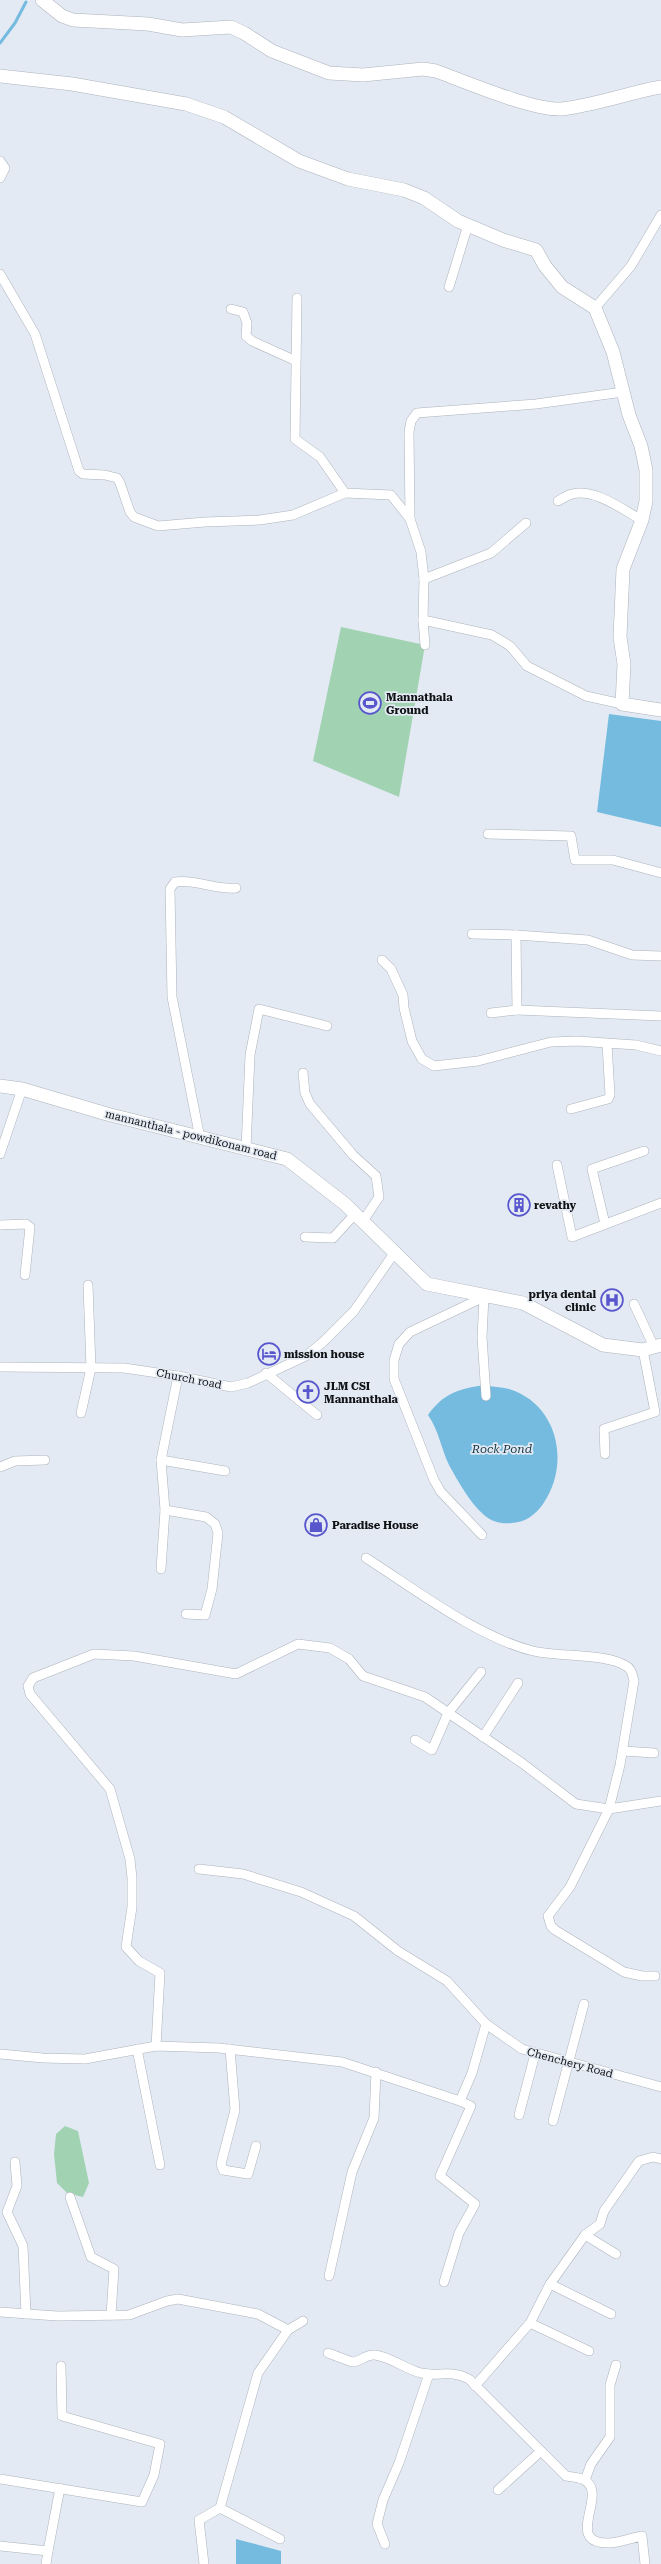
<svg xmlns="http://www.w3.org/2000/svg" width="661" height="2564" font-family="'Roboto Serif',serif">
  <rect width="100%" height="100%" fill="#e3eaf3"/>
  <!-- green -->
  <g fill="#a1d3b3">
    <path d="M341 627 425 645 399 797 313 761Z"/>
    <path d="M65 2126 78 2131 89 2183 83 2197 67 2193 57 2183 54 2154 56 2134Z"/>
  </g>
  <!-- water -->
  <g fill="#74bbdf">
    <path d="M609 714 661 721V827L597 812Z"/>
    <path d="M485 1385C492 1387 501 1387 509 1389 558 1404 571 1464 543 1504 535 1515 526 1522 512 1523 501 1524 492 1522 484 1515 470 1503 458 1481 449 1465 441 1448 439 1431 428 1415 444 1393 458 1389 485 1385Z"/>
    <path d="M236 2539 281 2551V2564H236Z"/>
  </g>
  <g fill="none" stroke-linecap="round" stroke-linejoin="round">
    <!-- stream -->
    <path stroke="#74bbdf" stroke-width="3" d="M0 43 15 23 26 2"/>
    <!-- street casing -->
    <g stroke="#adb3bc" stroke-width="10">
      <g id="street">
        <path d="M0 161 5 168 0 178"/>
        <path d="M0 274 35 334 79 471 83 474 105 475 117 478 120 483 130 512 134 517 158 526 205 522 260 520 293 515 345 493"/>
        <path d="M449 287 468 225"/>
        <path d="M297 298 295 439 320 457 345 493 391 495 410 519"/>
        <path d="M595 308 631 266 661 215"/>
        <path d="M231 309 243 312 247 323 246 336 252 341 294 360"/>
        <path d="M558 501C562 499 567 495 572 494 595 488 623 510 642 520"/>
        <path d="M424 579 491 553 526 523"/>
        <path d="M423 620 424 579 421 552 410 519 409 432 411 421 417 413 536 404 623 392"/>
        <path d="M425 645 423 620 492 635 510 646 527 666 586 696 622 704"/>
        <path d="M488 834 571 836 575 860H613L661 873"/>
        <path d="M472 934 516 935"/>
        <path d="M661 956 632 955 588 940 516 935 517 1010 661 1016"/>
        <path d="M382 960 391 969 403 995 404 1008 412 1041 422 1059 434 1066 478 1061 551 1042 577 1041 636 1045 661 1051"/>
        <path d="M491 1013 517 1010"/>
        <path d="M303 1073 305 1093 310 1104 353 1155 376 1176 379 1197 363 1221"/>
        <path d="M571 1109 608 1099 610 1095 607 1044"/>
        <path d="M200 1138 172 997 170 889 175 882C196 879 215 890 236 888"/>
        <path d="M246 1149 250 1055 259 1009 327 1026"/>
        <path d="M0 1154 22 1089"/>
        <path d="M557 1165 572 1237 661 1203"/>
        <path d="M605 1224 592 1169 644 1151"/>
        <path d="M0 1225 26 1224 30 1227 25 1275"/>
        <path d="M305 1237 333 1238 355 1214"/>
        <path d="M634 1304 654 1347"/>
        <path d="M0 1367 124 1368 178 1376 231 1387 248 1383 306 1356 323 1342 354 1311 395 1252"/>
        <path d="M266 1373 317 1415"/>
        <path d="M81 1413 91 1368 88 1285"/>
        <path d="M605 1454 604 1429 655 1412 643 1350"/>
        <path d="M161 1460 225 1471"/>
        <path d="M0 1467 15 1461 45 1460"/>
        <path d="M165 1510 206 1517 215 1524 218 1533 212 1589 205 1615 186 1614"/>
        <path d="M482 1535 441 1492 434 1480 394 1379V1360L399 1344 410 1332 484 1297 482 1337 486 1396"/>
        <path d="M366 1558C415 1589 477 1637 533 1651 558 1657 606 1653 626 1666 631 1668 633 1676 634 1681L620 1765 609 1809 570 1887 548 1916 551 1926 555 1930 624 1972 642 1976H655"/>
        <path d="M161 1569 165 1510 161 1460 178 1376"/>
        <path d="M483 1737 518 1683"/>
        <path d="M415 1740 432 1750 448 1713 481 1672"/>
        <path d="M623 1751 654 1753"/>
        <path d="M486 2024 522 2049 661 2087"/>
        <path d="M156 2046 160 1973 139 1961 126 1947 132 1907V1878L130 1859 110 1789 30 1694 28 1686 33 1678 94 1654 134 1656 236 1674 298 1644 330 1648 349 1659 363 1676 425 1697 522 1763 576 1804 609 1809 661 1801"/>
        <path d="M137 2049 160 2165"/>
        <path d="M230 2049 235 2110 221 2164 223 2170 248 2174 256 2146"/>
        <path d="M0 2054 43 2058 85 2059 156 2046 219 2048 342 2062 460 2101 472 2073 486 2024 447 1981 398 1951 354 1916 301 1892 243 1874 199 1869"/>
        <path d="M519 2115 535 2054"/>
        <path d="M553 2121 584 2004"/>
        <path d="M15 2162 17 2186 7 2212 23 2246 26 2314"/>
        <path d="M70 2197 91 2257 114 2269 111 2315"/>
        <path d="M585 2235 616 2254"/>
        <path d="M329 2276 352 2172 374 2118 376 2072"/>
        <path d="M444 2282 459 2233 475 2204 440 2176 471 2106 460 2101"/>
        <path d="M550 2284 611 2314"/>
        <path d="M0 2312 57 2316 129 2315 167 2301 178 2299 258 2314 288 2330 303 2321"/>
        <path d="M530 2323 589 2351"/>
        <path d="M328 2353 352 2362C361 2362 365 2354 375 2355 391 2357 405 2369 421 2373 440 2377 448 2369 469 2379L566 2476C571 2477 579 2477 584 2480 610 2493 562 2544 609 2543 619 2543 631 2538 642 2536L645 2564"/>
        <path d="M475 2386 530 2323 550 2284 585 2235 600 2224 604 2211 639 2161 653 2157 661 2159"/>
        <path d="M0 2479 142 2502 154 2475 160 2444 62 2416 61 2366"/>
        <path d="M585 2480 591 2464 610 2437V2385L616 2365"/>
        <path d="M498 2490 541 2451"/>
        <path d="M280 2539 220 2508 258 2373 288 2330"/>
        <path d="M385 2544 377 2524 383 2500 399 2463 429 2374"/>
        <path d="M0 2546 48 2551 46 2564"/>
        <path d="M48 2551 60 2488"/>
        <path d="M204 2564 199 2520 220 2508"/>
      </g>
    </g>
    <!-- secondary casing -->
    <g stroke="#adb3bc" stroke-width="14">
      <g id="secondary">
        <path d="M42 0 62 16 73 20 148 24 182 30 231 27 244 33 272 51 329 73 363 75 423 69 436 71C466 82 534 111 562 109 596 105 628 93 661 87"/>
        <path d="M0 76 72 84 186 104 224 117 299 161 348 179 404 190 424 198 458 221 503 240 536 250 545 266 562 287 595 308 613 352 629 415 641 446 646 470V501L642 520 623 569 620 637 624 664 622 704 661 710"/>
        <path d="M0 1086 22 1089 107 1114 287 1159 345 1204 427 1284 523 1303 603 1345 643 1350 661 1345"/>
      </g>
    </g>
    <!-- street -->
    <use href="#street" stroke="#fff" stroke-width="9"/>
    <!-- secondary -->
    <use href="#secondary" stroke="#fff" stroke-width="13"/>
  </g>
  <!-- icons -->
  <defs>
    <g id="stadium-ring" transform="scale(1.15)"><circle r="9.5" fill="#e3eaf3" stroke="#5856cd" stroke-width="1.5"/><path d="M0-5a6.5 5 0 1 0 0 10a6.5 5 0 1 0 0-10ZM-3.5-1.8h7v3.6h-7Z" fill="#5856cd"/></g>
    <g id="building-ring" transform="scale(1.15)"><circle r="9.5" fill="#e3eaf3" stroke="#5856cd" stroke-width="1.5"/><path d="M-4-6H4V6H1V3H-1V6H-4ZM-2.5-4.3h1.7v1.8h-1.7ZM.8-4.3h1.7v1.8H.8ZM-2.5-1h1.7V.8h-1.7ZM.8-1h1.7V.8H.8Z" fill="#5856cd"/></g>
    <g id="hospital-ring" transform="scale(1.15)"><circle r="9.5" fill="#e3eaf3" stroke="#5856cd" stroke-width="1.5"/><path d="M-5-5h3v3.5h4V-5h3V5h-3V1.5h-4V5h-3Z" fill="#5856cd"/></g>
    <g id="hotel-ring" transform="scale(1.15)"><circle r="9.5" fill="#e3eaf3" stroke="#5856cd" stroke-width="1.5"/><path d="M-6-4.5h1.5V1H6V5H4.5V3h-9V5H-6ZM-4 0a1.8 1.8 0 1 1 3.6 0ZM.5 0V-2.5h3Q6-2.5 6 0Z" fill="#5856cd"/></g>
    <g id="church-ring" transform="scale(1.15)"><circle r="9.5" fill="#e3eaf3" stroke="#5856cd" stroke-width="1.5"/><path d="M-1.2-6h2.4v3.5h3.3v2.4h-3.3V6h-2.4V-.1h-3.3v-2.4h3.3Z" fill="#5856cd"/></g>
    <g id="shop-ring" transform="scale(1.15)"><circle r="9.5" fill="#e3eaf3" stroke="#5856cd" stroke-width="1.5"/><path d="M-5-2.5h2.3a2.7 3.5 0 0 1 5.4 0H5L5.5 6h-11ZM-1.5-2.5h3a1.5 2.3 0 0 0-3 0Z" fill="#5856cd"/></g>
  </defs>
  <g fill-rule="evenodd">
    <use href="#stadium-ring" x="370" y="703"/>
    <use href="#building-ring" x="519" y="1205"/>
    <use href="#hospital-ring" x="612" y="1300"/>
    <use href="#hotel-ring" x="269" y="1354"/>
    <use href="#church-ring" x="308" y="1392"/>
    <use href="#shop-ring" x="316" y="1525"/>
  </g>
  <g text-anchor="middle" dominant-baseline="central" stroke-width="3.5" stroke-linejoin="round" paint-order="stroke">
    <!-- poi labels -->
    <g font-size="11" font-weight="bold" fill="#101215" stroke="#e3eaf3" text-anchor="start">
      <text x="386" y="697">Mannathala<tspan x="386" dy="13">Ground</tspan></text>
      <text x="534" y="1205">revathy</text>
      <text x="596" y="1294" text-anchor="end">priya dental<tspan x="596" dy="13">clinic</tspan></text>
      <text x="284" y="1354">mission house</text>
      <text x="324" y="1386">JLM CSI<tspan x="324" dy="13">Mannanthala</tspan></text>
      <text x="332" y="1525">Paradise House</text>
    </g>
    <!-- street labels -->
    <g font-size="11" fill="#101215" stroke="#e3eaf3">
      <text transform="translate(191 1135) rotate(14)">mannanthala - powdikonam road</text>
      <text transform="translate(189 1379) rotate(11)">Church road</text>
      <text transform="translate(570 2063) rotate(15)">Chenchery Road</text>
    </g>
    <!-- water labels -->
    <g font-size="12" font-style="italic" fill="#173848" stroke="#e3eaf3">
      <text x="502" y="1449">Rock Pond</text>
    </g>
  </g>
</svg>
